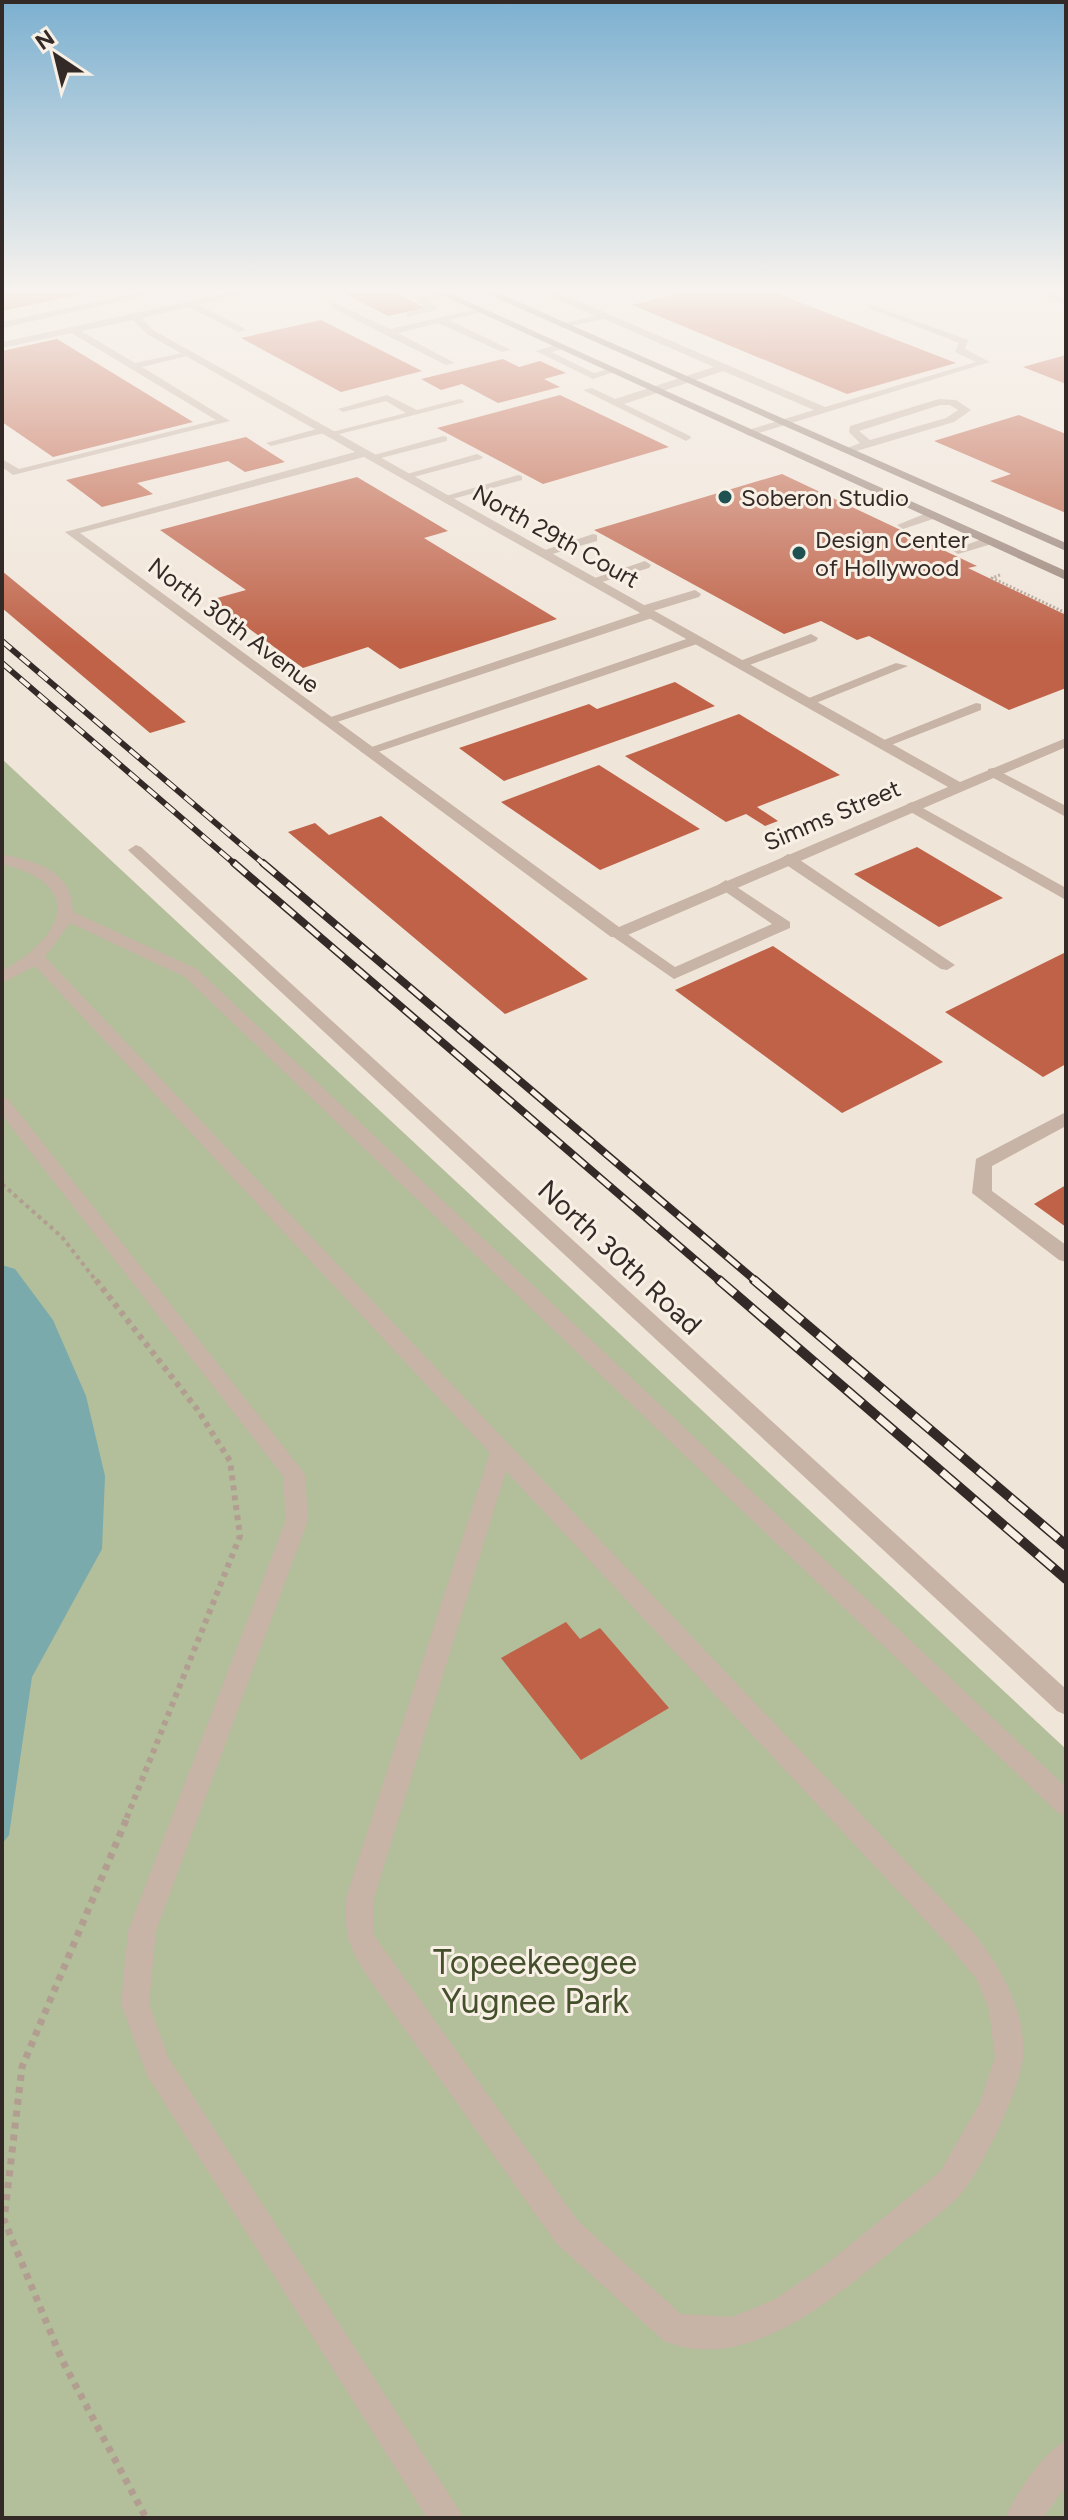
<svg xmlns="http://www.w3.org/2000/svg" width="1068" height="2520" font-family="Figtree,sans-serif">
  <rect width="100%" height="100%" fill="#f0e5d9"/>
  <!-- green -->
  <path fill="#b3be9a" d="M2 759 1066 1749V2518H2Z"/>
  <!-- water -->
  <path fill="#7aaaab" d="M2 1265 15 1269 53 1320 86 1396 105 1476 102 1549 32 1677 9 1835 2 1844Z"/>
  <!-- building -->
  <g fill="#bf6248">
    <path d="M2 292H83V294L2 311Z"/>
    <path d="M341 292H394L425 308 388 316Z"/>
    <path d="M684 292H773L956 363 847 394 632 305Z"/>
    <path d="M321 320 422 371 341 392 241 338Z"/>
    <path d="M57 339 193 422 53 457 2 422V351Z"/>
    <path d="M1066 355V384L1023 367Z"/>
    <path d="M503 359 519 367 540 361 566 373 544 379 560 387 498 403 462 384 441 390 421 379Z"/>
    <path d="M560 395 669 447 543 484 437 428Z"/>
    <path d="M1019 415 1066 434V513L990 481 1011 474 934 441Z"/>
    <path d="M246 437 285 462 245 472 228 461 137 483 153 494 102 507 66 480Z"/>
    <path d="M782 474 977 566 968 568 1066 615V688L1009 710 869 636 857 640 821 621 784 634 594 530Z"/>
    <path d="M357 477 448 531 424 538 557 619 400 669 368 647 303 668 210 600 246 590 160 530Z"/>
    <path d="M2 571 186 722 150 733 2 608Z"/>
    <path d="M675 682 715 706 504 781 459 748 589 704 597 709Z"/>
    <path d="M739 714 840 775 757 807 778 821 765 826 746 814 726 822 625 756Z"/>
    <path d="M599 765 700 829 600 870 501 802Z"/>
    <path d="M381 816 588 979 505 1014 288 832 315 823 329 835Z"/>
    <path d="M917 847 1003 898 939 927 854 874Z"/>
    <path d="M773 946 943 1062 842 1113 675 990Z"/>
    <path d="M1066 952V1064L1043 1077 945 1012Z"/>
    <path d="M1066 1185V1227L1034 1204Z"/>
    <path d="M566 1622 580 1639 600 1628 669 1708 581 1760 501 1658Z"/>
  </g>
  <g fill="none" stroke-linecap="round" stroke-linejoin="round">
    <!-- path-far3 -->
    <path stroke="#b29e91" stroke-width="3" stroke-dasharray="2 2" stroke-linecap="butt" d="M1000 575 992 578 1066 613"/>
    <!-- path-far2 -->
    <path stroke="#b29e91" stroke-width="4" stroke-dasharray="4 4" stroke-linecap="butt" d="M2 1184 62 1237 97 1282"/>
    <!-- path-far1 -->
    <path stroke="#b29e91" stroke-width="6" stroke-dasharray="5 5" stroke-linecap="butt" d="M96 1280 197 1409 230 1461 240 1536 125 1822"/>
    <!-- path -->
    <path stroke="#b29e91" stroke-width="7" stroke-dasharray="6 6" stroke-linecap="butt" d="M126 1820 22 2067 4 2220 62 2360 146 2518"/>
    <!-- lane -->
    <g fill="#c7b4a6" fill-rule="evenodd">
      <path d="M142 292H161L2 328V322Z"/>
      <path d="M439 292 449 294 428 301 436 306V310L407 317V313L425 307 417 302V298Z"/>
      <path d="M549 292H557L825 407 976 362 955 352 959 343 869 308V304L968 340 965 349 990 362 749 436 744 433 745 431 814 410 723 371 624 404 690 436 691 438 686 441 583 390 592 388 615 399 714 367 604 319 561 328V324L595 316 550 296Z"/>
      <path d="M192 302 244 328 246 330 238 332 189 307Z"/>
      <path d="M333 302 390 329 482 308V312L449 320 511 350 502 352 438 323 398 333 455 363 446 365 330 307Z"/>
      <path d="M70 328H76L135 363 191 351V355L142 367 230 421 13 475 2 467V459L19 469 216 420 70 332Z"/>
      <path d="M559 344 563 349 551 352 594 373 612 368 617 371 593 379 536 351Z"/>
      <path d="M387 395 417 410 460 399 465 402 328 437V433L406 413 386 401 343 412 338 409Z"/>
      <path d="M939 399 956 400 971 410 954 422 850 453 840 451 860 443 849 432 850 426ZM940 405H950L958 410 946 418 870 440 859 431Z"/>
      <path d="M324 427 329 430 328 432 271 446 266 443Z"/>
      <path d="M443 436 447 437V441L373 460 367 457Z"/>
      <path d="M477 454 483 457 481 459 406 479 400 476Z"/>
      <path d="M518 475 522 476V480L445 501 439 498Z"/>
      <path d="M932 511 938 515 936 518 903 529 897 525Z"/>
      <path d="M593 534 597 535V541L542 557 536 553Z"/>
      <path d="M988 537 994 541 992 544 958 554 952 550Z"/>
      <path d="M645 561 651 565 649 568 592 585 586 581Z"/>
      <path d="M695 590 701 594 699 597 653 611 656 614 655 617 331 724 319 721 640 613 637 610 638 607Z"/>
      <path d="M811 634 818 638 816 641 744 667 732 664Z"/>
      <path d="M695 636 700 637V643L372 754 367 755 360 751Z"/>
      <path d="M896 663 908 666 811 705 799 702Z"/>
      <path d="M976 703 981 704V710L886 747 881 748 874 744Z"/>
      <path d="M993 768 1066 806V817L988 775V769Z"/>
      <path d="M912 802 1066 888V900L907 810V804Z"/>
      <path d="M2 854C38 863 71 869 73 912L197 969 1066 1787V1816L1057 1812 185 977 70 923 45 957 972 1931C999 1964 1027 2012 1023 2057 1021 2086 980 2174 960 2195 943 2213 919 2229 899 2245 839 2294 748 2376 664 2341L556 2243 365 1973C347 1940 345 1936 346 1898L490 1453 35 966 2 983V971C63 938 88 885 2 864ZM506 1471 952 1949 977 1980 989 2010 995 2057 980 2103 940 2172 825 2265 774 2300 732 2317 681 2314 578 2221 373 1934 374 1898Z"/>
      <path d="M788 854 794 856 955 965 947 970 941 969 782 862 780 859Z"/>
      <path d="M726 880 790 922V928L674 979 609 934 617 929 623 931 675 967 772 924 720 888 718 885Z"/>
      <path d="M2 1097 8 1099 305 1474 308 1520 156 1931 149 2004 168 2057 464 2518H427L147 2075 121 2004 128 1931 286 1520 283 1476 2 1115Z"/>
      <path d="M1066 1112V1126L992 1166V1191L1066 1245V1262L1059 1260 972 1193 976 1159Z"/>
      <path d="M1066 2441V2486L1043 2518H1005C1014 2496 1045 2450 1066 2441Z"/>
    </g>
    <!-- street -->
    <g fill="#c7b4a6" fill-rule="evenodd">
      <path d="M233 292H252L142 318 153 330 960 782 1066 738V747L623 937H611L65 532 355 452 147 334 133 320 2 348V342ZM364 457 948 787 619 927 80 533Z"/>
      <path d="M1038 292H1050L1066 299V306Z"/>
      <path d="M136 845 141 847 1066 1689V1715L1057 1711 131 853 128 850Z"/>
    </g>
    <!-- secondary -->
    <g fill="#9a8478" fill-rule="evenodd">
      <path d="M435 292H447L1066 571V580Z"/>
      <path d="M483 292H496L1066 543V551Z"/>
    </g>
    <!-- rail-far2 casing -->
    <g stroke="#332a27" stroke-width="6">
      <g id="rail-far2">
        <path d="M2 641 265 865"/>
        <path d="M2 663 236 865"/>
      </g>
    </g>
    <!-- rail-far1 casing -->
    <g stroke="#332a27" stroke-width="8">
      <g id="rail-far1">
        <path d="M234 863 721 1282"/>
        <path d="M263 863 757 1282"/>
      </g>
    </g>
    <!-- rail casing -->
    <g stroke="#332a27" stroke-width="10">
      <g id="rail">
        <path d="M719 1280 1066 1579"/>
        <path d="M754 1280 1066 1545"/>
      </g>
    </g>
    <!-- rail-far2 -->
    <use href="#rail-far2" stroke="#f8efe5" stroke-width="4" stroke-dasharray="12" stroke-linecap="butt"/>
    <!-- rail-far1 -->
    <use href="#rail-far1" stroke="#f8efe5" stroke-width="5" stroke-dasharray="16" stroke-linecap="butt"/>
    <!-- rail -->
    <use href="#rail" stroke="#f8efe5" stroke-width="7" stroke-dasharray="21" stroke-linecap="butt"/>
  </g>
  <!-- sky -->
  <linearGradient id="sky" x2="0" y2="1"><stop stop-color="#7cb0d0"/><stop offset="0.45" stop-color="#f8f3ee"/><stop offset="1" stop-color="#f8f3ee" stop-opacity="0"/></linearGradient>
  <rect width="1068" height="645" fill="url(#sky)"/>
  <!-- markers -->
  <g fill="#1f5052" stroke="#f8efe5" stroke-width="3">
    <circle cx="725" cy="497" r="8"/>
    <circle cx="799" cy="553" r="8"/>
  </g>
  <g text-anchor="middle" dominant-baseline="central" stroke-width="6" stroke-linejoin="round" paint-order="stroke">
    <!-- far-poi labels -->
    <g font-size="24" fill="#332a27" stroke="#f8efe5" text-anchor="start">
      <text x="741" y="497">Soberon Studio</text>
      <text x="815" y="539">Design Center<tspan x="815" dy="28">of Hollywood</tspan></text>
    </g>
    <!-- far-street labels -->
    <g font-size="24" fill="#332a27" stroke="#f8efe5">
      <text transform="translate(556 536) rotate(29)">North 29th Court</text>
      <text transform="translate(234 625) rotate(37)">North 30th Avenue</text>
      <text transform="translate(832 815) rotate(-23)">Simms Street</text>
    </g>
    <!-- street labels -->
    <g font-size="28" fill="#332a27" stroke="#f8efe5">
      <text transform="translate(620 1257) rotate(43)">North 30th Road</text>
    </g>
    <!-- near-park labels -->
    <g font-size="34" fill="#44502c" stroke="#f8efe5">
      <text x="535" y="1962">Topeekeegee<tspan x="535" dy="39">Yugnee Park</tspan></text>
    </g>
  </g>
  <!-- border -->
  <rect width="1068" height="2520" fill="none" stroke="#332a27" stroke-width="8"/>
  <!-- north arrow -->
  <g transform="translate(56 56) rotate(325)" stroke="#f8efe5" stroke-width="6" paint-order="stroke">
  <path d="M0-6L14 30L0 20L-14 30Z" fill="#332a27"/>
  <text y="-12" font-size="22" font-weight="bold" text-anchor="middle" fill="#332a27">N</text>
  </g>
</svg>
